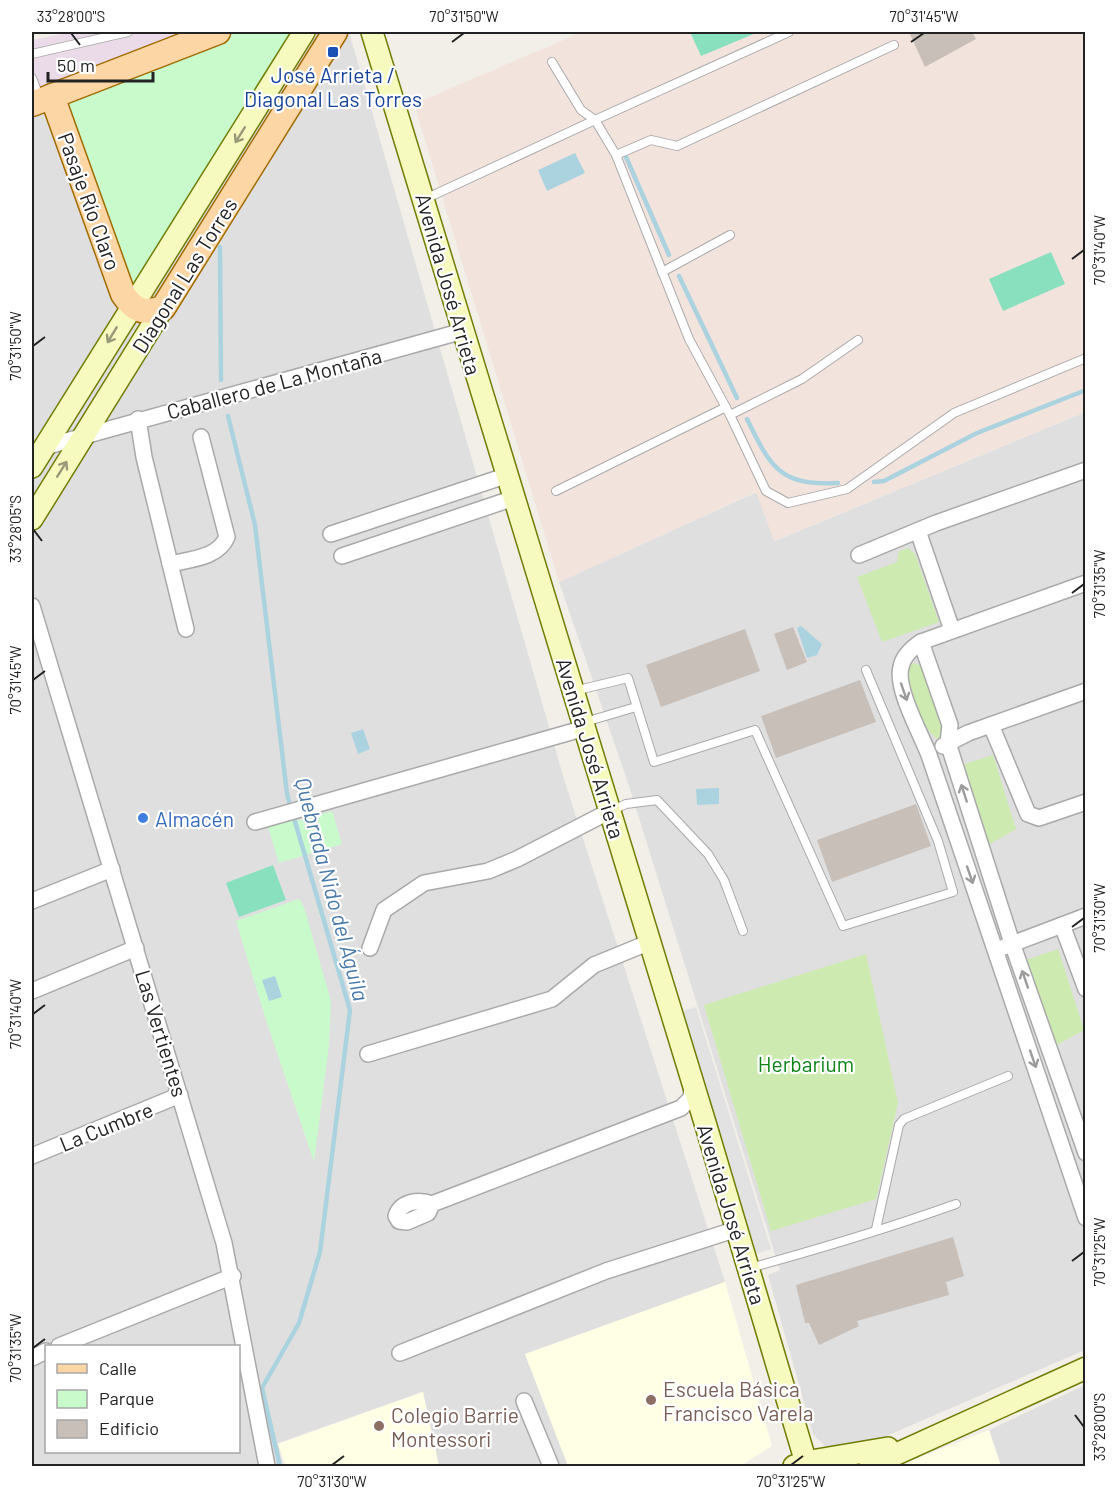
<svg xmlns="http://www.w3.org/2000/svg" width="1117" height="1498" font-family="Barlow,sans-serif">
  <rect width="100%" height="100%" fill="#f2efe9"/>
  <!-- residential -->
  <g fill="#e0dfdf" fill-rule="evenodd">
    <path d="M191 32H349L564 779 725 1282 525 1354 568 1466H439L422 1392 278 1443 283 1466H32V92ZM46 1346H238V1452H46Z"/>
    <path d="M1085 412V1350L877 1440 828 1449 813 1434 768 1275 780 1270 629 786 559 582 757 492 775 541Z"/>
    <path d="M1085 1385V1466H1001L989 1430Z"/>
  </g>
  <!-- industrial -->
  <path fill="#ebdbe8" d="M72 32H190L32 92V40Z"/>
  <!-- education -->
  <g fill="#ffffe5">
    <path d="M725 1282 772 1446 740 1466H568L525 1354Z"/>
    <path d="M423 1392 439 1466H286L278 1444Z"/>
    <path d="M989 1430 1001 1466H898Z"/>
  </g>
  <!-- military -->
  <path fill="#f3e3dd" d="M582 32H1085V412L774 541 756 492 559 582 414 104Z"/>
  <!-- grass -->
  <g fill="#cdebb0">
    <path d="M908 548 915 554 939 622 882 642 857 577 897 562 899 551Z"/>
    <path d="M912 663 924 666 945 731 938 739C922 730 905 689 904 671Z"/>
    <path d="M993 755 1016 829 988 845 962 765Z"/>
    <path d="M1058 949 1084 1030 1055 1046 1026 960Z"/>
    <path d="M866 954 898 1103 876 1199 771 1231 704 1005Z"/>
  </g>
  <!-- park -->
  <g fill="#c8facc">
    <path d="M239 32H296L128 298 60 102Z"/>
    <path d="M332 811 342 844 279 863 267 824 301 820Z"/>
    <path d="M299 899 304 907 331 1001 329 1045 314 1162 266 1020 236 921Z"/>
  </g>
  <!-- pitch -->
  <g fill="#88e0be">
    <path d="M690 32H755L756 33 701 56Z"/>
    <path d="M1051 252 1065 284 1003 311 989 279Z"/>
    <path d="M273 865 286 900 239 917 226 883Z"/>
  </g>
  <!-- parking -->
  <path fill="#e2e2e2" d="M696 1007 771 1249 755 1254 680 1012Z"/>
  <!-- water -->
  <g fill="#aad3df">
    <path d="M575 153 585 173 547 191 538 170Z"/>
    <path d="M801 626 822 644 817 655 807 658 797 628Z"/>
    <path d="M363 729 370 749 358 754 351 733Z"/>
    <path d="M719 788V804L697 805 696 789Z"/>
    <path d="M275 976 282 997 269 1001 262 980Z"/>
  </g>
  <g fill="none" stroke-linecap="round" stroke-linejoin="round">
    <!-- stream -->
    <g stroke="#aad3df" stroke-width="4.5">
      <path d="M626 157 669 255"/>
      <path d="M220 247 221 380"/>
      <path d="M679 276 737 398"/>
      <path d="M228 416 255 525 287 794 350 1010 320 1252 299 1323 262 1388 280 1466"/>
      <path d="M747 419C771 468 780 486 838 483"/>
      <path d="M874 482 884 481 977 433 1086 390"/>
    </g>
  </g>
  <!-- building -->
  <g fill="#c7bfb8">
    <path d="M909 32H972L976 39 925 67Z"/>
    <path d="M793 627 807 662 787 670 774 634Z"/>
    <path d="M745 629 760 671 661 707 646 665Z"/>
    <path d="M860 680 876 722 776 758 761 716Z"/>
    <path d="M916 804 931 846 832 882 817 840Z"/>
    <path d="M953 1237 964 1276 946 1282 949 1295 857 1321 859 1326 819 1345 809 1323H805L796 1285Z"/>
  </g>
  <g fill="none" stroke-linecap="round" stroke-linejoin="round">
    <!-- lane casing -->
    <g stroke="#a9a9a9" stroke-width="10">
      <g id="lane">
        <path d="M32 54 128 32"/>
        <path d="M552 62 581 110 595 120 789 32"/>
        <path d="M32 78 40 99"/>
        <path d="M616 155 651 140 677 146 894 45"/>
        <path d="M425 199 595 120 616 155 689 339 730 415 766 491 788 503 847 489 954 413 1086 358"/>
        <path d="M662 272 730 235"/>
        <path d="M730 415 802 379 858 340"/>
        <path d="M556 491 726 407"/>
        <path d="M574 691 628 678 654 762 755 730 843 926 953 892 938 841 866 670"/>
        <path d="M585 722 636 707"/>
        <path d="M610 811 626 804 657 800 708 854 724 880 743 931"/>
        <path d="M876 1229 899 1125 904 1119 1008 1076"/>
        <path d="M750 1268C819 1249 889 1228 956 1204"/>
      </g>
    </g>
    <!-- street casing -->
    <g stroke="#a9a9a9" stroke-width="18">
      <g id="street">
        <path d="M138 419 144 457 186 629"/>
        <path d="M41 448 463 331"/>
        <path d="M918 531 952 630"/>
        <path d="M331 534 508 475"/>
        <path d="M859 555 936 523 1086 470"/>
        <path d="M342 556 514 498"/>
        <path d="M170 564C191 559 218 558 227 537L201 437"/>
        <path d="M1086 583 921 642C912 648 903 656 901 667 895 688 921 734 929 755L1086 1218"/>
        <path d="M32 606 224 1243 267 1466"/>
        <path d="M921 642 950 725 948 743 1012 943 1086 1153"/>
        <path d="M991 725 1028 814 1039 818 1086 802"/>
        <path d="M943 746 968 733 1086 691"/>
        <path d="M255 822 585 728"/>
        <path d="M32 901 112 869"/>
        <path d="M1062 925 1086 989"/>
        <path d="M1004 947 1086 916"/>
        <path d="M370 948 384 910 424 883 488 871 517 859 610 811"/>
        <path d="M32 991 136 948"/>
        <path d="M368 1054 552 999 594 965 650 942"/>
        <path d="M32 1156 180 1095"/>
        <path d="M432 1204 428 1213 407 1222 399 1221 396 1216C401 1201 419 1199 432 1204L681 1108 691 1098 692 1083"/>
        <path d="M59 1346 233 1276"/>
        <path d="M400 1353 606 1271 737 1229"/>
        <path d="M32 1358 46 1351"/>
        <path d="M524 1401 551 1466"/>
      </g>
    </g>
    <!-- secondary casing -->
    <g stroke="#707d05" stroke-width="24">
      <g id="secondary">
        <path d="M372 32 706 1126 807 1466"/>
        <path d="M32 467 304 32"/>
        <path d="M32 519 163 308"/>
        <path d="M794 1466 805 1462 888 1448"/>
        <path d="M870 1466 1086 1368"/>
      </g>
    </g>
    <!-- primary casing -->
    <g stroke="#a06b00" stroke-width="27">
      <g id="primary">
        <path d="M52 96 123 294C134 311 144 314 163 308L335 32"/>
        <path d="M32 104 218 32"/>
      </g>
    </g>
    <!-- lane -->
    <use href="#lane" stroke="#fff" stroke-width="8"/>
    <!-- street -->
    <use href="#street" stroke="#fff" stroke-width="15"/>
    <!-- secondary -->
    <use href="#secondary" stroke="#f7fabf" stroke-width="21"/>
    <!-- primary -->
    <use href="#primary" stroke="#fcd6a4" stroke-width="24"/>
  </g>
  <!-- one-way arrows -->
  <defs><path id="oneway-shaft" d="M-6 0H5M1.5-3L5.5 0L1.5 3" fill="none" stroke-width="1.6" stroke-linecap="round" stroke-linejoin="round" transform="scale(1.5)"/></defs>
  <g stroke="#979978">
    <use href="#oneway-shaft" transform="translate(240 135) rotate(122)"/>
    <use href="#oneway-shaft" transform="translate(112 335) rotate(121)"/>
    <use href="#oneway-shaft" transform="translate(62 469) rotate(-58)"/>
  </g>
  <g stroke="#9c9c9c">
    <use href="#oneway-shaft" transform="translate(904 692) rotate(71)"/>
    <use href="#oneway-shaft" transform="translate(964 793) rotate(-108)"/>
    <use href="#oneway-shaft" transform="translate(970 875) rotate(71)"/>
    <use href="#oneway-shaft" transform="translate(1025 979) rotate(-109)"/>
    <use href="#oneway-shaft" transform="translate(1033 1059) rotate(71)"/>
  </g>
  <!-- ticks -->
  <path fill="none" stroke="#222" stroke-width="2" d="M71 33 80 45M452 42 464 33M911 42 924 33M1072 259 1084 250M33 346 45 337M33 529 42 541M1072 593 1084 584M33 680 45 671M1072 927 1084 918M33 1014 45 1005M1072 1261 1084 1252M33 1348 45 1339M1075 1415 1084 1427M332 1465 344 1456M791 1465 803 1456"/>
  <!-- markers -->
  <rect fill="#1a4fb4" stroke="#fff" stroke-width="2" x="327" y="46" width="12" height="12" rx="3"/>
  <circle fill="#3f7fe0" stroke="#fff" stroke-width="2" cx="143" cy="818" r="6"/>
  <g fill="#8d6e63" stroke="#fff" stroke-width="2">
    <circle cx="651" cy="1400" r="6"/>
    <circle cx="379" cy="1426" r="6"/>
  </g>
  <g text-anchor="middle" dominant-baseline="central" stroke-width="4.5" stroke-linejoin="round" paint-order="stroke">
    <!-- transit labels -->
    <g font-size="21" fill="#164399" stroke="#fff">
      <text x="333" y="74">José Arrieta /<tspan x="333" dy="24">Diagonal Las Torres</tspan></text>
    </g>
    <!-- street labels -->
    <g font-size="21" fill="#222" stroke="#fff">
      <text transform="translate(90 201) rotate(70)">Pasaje Río Claro</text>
      <text transform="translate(184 275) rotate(-58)">Diagonal Las Torres</text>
      <text transform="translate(449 284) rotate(74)">Avenida José Arrieta</text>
      <text transform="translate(274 383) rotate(-15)">Caballero de La Montaña</text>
      <text transform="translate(591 748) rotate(73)">Avenida José Arrieta</text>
      <text transform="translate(162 1033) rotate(73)">Las Vertientes</text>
      <text transform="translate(106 1126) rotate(-22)">La Cumbre</text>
      <text transform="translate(732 1214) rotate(73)">Avenida José Arrieta</text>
    </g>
    <!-- shop labels -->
    <g font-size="21" fill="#366cbe" stroke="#fff" text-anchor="start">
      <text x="155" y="818">Almacén</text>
    </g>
    <!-- park labels -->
    <g font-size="21" fill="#0c8416" stroke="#fff">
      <text x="806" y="1063">Herbarium</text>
    </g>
    <!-- education labels -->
    <g font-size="21" fill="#785e54" stroke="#fff" text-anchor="start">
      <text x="663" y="1388">Escuela Básica<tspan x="663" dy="24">Francisco Varela</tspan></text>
      <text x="391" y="1414">Colegio Barrie<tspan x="391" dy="24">Montessori</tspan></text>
    </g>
    <!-- water labels -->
    <g font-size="22" font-style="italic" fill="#4a7aab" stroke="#fff">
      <text transform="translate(333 889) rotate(75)">Quebrada Nido del Águila</text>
    </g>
  </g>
  <!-- border -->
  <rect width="1117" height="1498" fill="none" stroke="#ffffff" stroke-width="66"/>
  <!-- legend -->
  <rect x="45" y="1345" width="195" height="108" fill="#ffffff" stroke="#a7a7a7" stroke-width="1.5"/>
  <rect x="57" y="1364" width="30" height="9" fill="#fcd6a4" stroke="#a7a7a7" stroke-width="1.5"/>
  <text x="99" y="1375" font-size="18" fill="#222222">Calle</text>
  <rect x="57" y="1390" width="30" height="18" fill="#c8facc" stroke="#a7a7a7" stroke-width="1.5"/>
  <text x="99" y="1405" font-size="18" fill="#222222">Parque</text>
  <rect x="57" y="1420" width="30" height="18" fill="#c7bfb8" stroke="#a7a7a7" stroke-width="1.5"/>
  <text x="99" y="1435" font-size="18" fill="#222222">Edificio</text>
  <!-- scale -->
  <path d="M48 72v9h105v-9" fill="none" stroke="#222222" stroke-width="3"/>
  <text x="57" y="72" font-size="18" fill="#222222" stroke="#ffffff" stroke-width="4.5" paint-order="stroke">50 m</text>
  <rect x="33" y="33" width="1051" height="1432" fill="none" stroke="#222" stroke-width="2"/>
  <g font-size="15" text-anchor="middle" fill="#222">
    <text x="71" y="22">33°28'00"S</text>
    <text x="464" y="22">70°31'50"W</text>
    <text x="924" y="22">70°31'45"W</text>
    <text transform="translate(1100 250) rotate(-90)" y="5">70°31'40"W</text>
    <text transform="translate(16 346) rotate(-90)" y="5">70°31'50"W</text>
    <text transform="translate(16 529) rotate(-90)" y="5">33°28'05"S</text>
    <text transform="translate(1100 584) rotate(-90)" y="5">70°31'35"W</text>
    <text transform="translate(16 680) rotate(-90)" y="5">70°31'45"W</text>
    <text transform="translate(1100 918) rotate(-90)" y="5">70°31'30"W</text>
    <text transform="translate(16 1014) rotate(-90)" y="5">70°31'40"W</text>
    <text transform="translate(1100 1252) rotate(-90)" y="5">70°31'25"W</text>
    <text transform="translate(16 1348) rotate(-90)" y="5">70°31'35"W</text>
    <text transform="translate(1100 1427) rotate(-90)" y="5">33°28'00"S</text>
    <text x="332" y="1487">70°31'30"W</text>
    <text x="791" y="1487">70°31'25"W</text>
  </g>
</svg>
